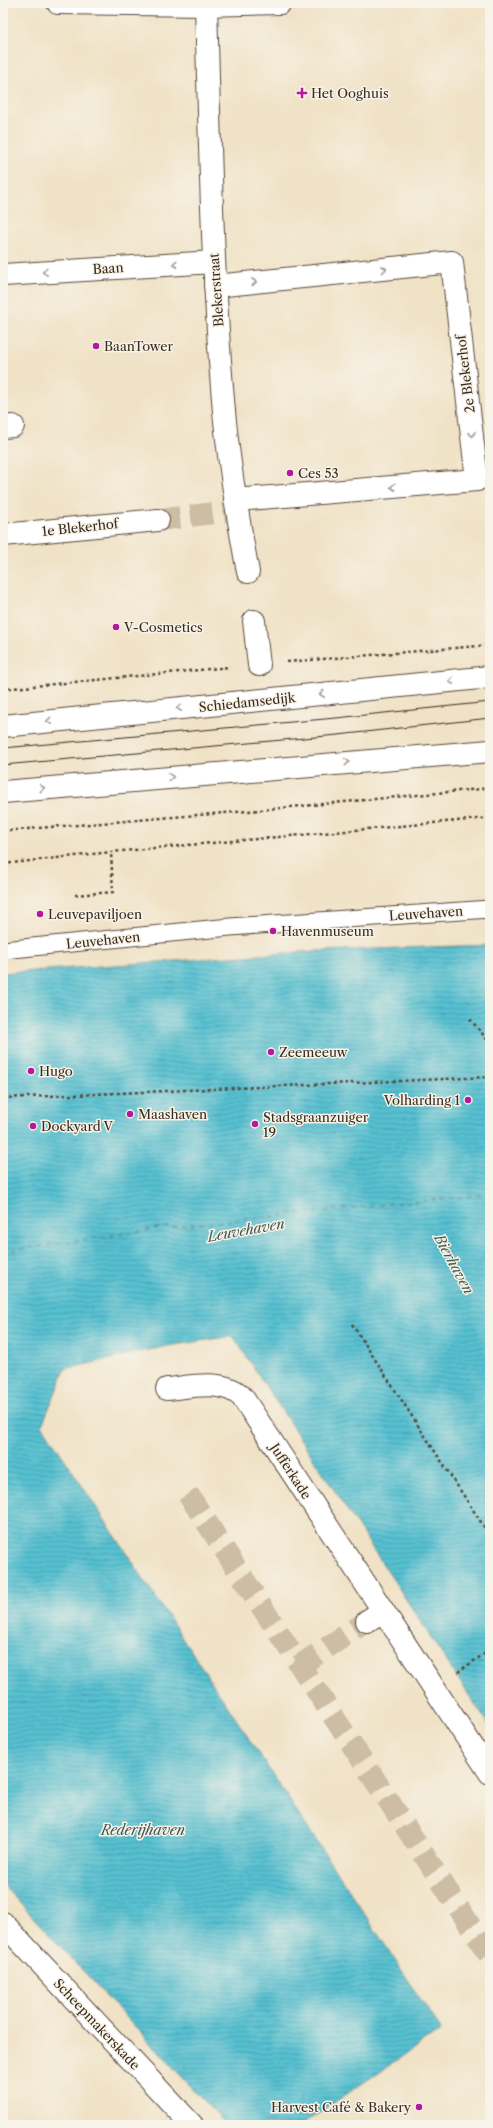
<svg xmlns="http://www.w3.org/2000/svg" width="493" height="2128" font-family="'Libre Caslon Text',serif">
  <defs>
    <pattern id="water-rules" width="6" height="5" patternUnits="userSpaceOnUse"><rect width="6" height="5" fill="#57c1d2"/><path d="M0 2.5h6" fill="none" stroke="#499daa"/></pattern>
  </defs>
  <rect width="100%" height="100%" fill="#f7f3e8"/>
  <filter id="ink" filterUnits="userSpaceOnUse"><feTurbulence type="fractalNoise" baseFrequency=".025" numOctaves="2"/><feDisplacementMap in="SourceGraphic" scale="8" xChannelSelector="R" yChannelSelector="G"/><feConvolveMatrix kernelMatrix="1 2 1 2 8 2 1 2 1" color-interpolation-filters="sRGB"/></filter>
  <filter id="wash" filterUnits="userSpaceOnUse"><feTurbulence type="fractalNoise" baseFrequency=".012" numOctaves="4" result="noise"/><feDisplacementMap in="SourceGraphic" scale="16" xChannelSelector="R" yChannelSelector="G"/><feGaussianBlur stdDeviation="0.9" result="paint"/><feColorMatrix in="noise" values="0 0 0 0 0 0 0 0 0 0 0 0 0 0 0 0 0 1.4 0 .05"/><feComposite in="paint" operator="in"/></filter>
  <g filter="url(#wash)">
    <rect width="100%" height="100%" fill="#f0e2c6"/>
    <!-- water -->
    <path fill="url(#water-rules)" stroke="#497678" d="M490 945V1727L233 1336 167 1346 65 1369 42 1425 441 2030 301 2125H227L3 1885V973L315 951Z"/>
    <g fill="none" stroke-linecap="round" stroke-linejoin="round">
      <!-- ferry -->
      <path stroke="#435754" stroke-width="1" stroke-dasharray="5 4" stroke-linecap="butt" d="M3 1252 167 1227 490 1194"/>
    </g>
  </g>
  <g filter="url(#ink)">
    <g fill="none" stroke-linecap="round" stroke-linejoin="round">
      <!-- street-tunnel -->
      <g stroke="#ccbda4" stroke-width="22" stroke-dasharray="22 11" stroke-linecap="butt">
        <path d="M158 520 237 510"/>
        <path d="M188 1494 490 1956"/>
        <path d="M299 1666 367 1621"/>
      </g>
      <!-- lane casing -->
      <g stroke="#564637" stroke-width="19">
        <path id="lane" d="M3 950 230 927 490 909"/>
      </g>
      <!-- street casing -->
      <g stroke="#564637" stroke-width="24">
        <g id="street">
          <path d="M58 3 206 5 280 3"/>
          <path d="M206 5C210 140 212 276 224 411 229 465 238 519 248 572"/>
          <path d="M3 275 214 262"/>
          <path d="M215 286 452 262 477 480 235 500"/>
          <path d="M3 427 13 426"/>
          <path d="M3 535 158 520"/>
          <path d="M254 621 259 665"/>
          <path d="M167 1389C190 1387 225 1378 243 1398L490 1773"/>
          <path d="M367 1621 383 1611"/>
          <path d="M3 1923 192 2125"/>
        </g>
      </g>
      <!-- secondary casing -->
      <g stroke="#564637" stroke-width="24">
        <g id="secondary">
          <path d="M3 726 490 677"/>
          <path d="M3 792 490 751"/>
        </g>
      </g>
      <!-- path -->
      <g stroke="#564637" stroke-width="2.5" stroke-dasharray="3 3" stroke-linecap="butt">
        <path d="M287 662 490 645"/>
        <path d="M3 689 230 667"/>
        <path d="M3 831 260 810 490 788"/>
        <path d="M3 864 111 852 490 818"/>
        <path d="M75 895 113 892 111 852"/>
        <path d="M470 1019 490 1043"/>
        <path d="M3 1098 490 1077"/>
        <path d="M352 1324 490 1536"/>
        <path d="M458 1672 490 1650"/>
      </g>
      <!-- lane -->
      <use href="#lane" stroke="#fff" stroke-width="17"/>
      <!-- street -->
      <use href="#street" stroke="#fff" stroke-width="22"/>
      <!-- secondary -->
      <use href="#secondary" stroke="#fff" stroke-width="22"/>
      <!-- tram -->
      <g stroke="#3b2a1e" stroke-width="1">
        <path d="M3 748 336 718 490 702"/>
        <path d="M3 765 338 735 490 718"/>
      </g>
    </g>
    <!-- one-way arrows -->
    <defs><path id="oneway-chevron" d="M-2-3.5L2.5 0L-2 3.5" fill="none" stroke-width="1.6" stroke-linecap="round" stroke-linejoin="round"/></defs>
    <g stroke="#a79f9a">
      <use href="#oneway-chevron" transform="translate(175 264) rotate(176)"/>
      <use href="#oneway-chevron" transform="translate(384 269) rotate(-6)"/>
      <use href="#oneway-chevron" transform="translate(45 272) rotate(176)"/>
      <use href="#oneway-chevron" transform="translate(254 282) rotate(-6)"/>
      <use href="#oneway-chevron" transform="translate(472 434) rotate(83)"/>
      <use href="#oneway-chevron" transform="translate(393 487) rotate(175)"/>
      <use href="#oneway-chevron" transform="translate(451 681) rotate(174)"/>
      <use href="#oneway-chevron" transform="translate(322 694) rotate(174)"/>
      <use href="#oneway-chevron" transform="translate(179 708) rotate(174)"/>
      <use href="#oneway-chevron" transform="translate(49 721) rotate(174)"/>
      <use href="#oneway-chevron" transform="translate(347 762) rotate(-4)"/>
      <use href="#oneway-chevron" transform="translate(171 777) rotate(-5)"/>
      <use href="#oneway-chevron" transform="translate(42 788) rotate(-5)"/>
    </g>
  </g>
  <!-- markers -->
  <g fill="#b5179e" stroke="#f7f3e8" stroke-width="1.5">
    <path d="M300 87h4v4h4v4h-4v4h-4v-4h-4v-4h4z"/>
    <circle cx="96" cy="346" r="4"/>
    <circle cx="290" cy="473" r="4"/>
    <circle cx="116" cy="627" r="4"/>
    <circle cx="40" cy="914" r="4"/>
    <circle cx="273" cy="931" r="4"/>
    <circle cx="271" cy="1052" r="4"/>
    <circle cx="31" cy="1071" r="4"/>
    <circle cx="468" cy="1100" r="4"/>
    <circle cx="130" cy="1114" r="4"/>
    <circle cx="255" cy="1124" r="4"/>
    <circle cx="33" cy="1126" r="4"/>
    <circle cx="419" cy="2107" r="4"/>
  </g>
  <g text-anchor="middle" dominant-baseline="central" stroke-width="3" stroke-linejoin="round" paint-order="stroke">
    <!-- poi labels -->
    <g font-size="13" fill="#3b2a1e" stroke="#f7f3e8" text-anchor="start">
      <text x="311" y="93">Het Ooghuis</text>
      <text x="104" y="346">BaanTower</text>
      <text x="298" y="473">Ces 53</text>
      <text x="124" y="627">V-Cosmetics</text>
      <text x="48" y="914">Leuvepaviljoen</text>
      <text x="281" y="931">Havenmuseum</text>
      <text x="279" y="1052">Zeemeeuw</text>
      <text x="39" y="1071">Hugo</text>
      <text x="460" y="1100" text-anchor="end">Volharding 1</text>
      <text x="138" y="1114">Maashaven</text>
      <text x="263" y="1117">Stadsgraanzuiger<tspan x="263" dy="15">19</tspan></text>
      <text x="41" y="1126">Dockyard V</text>
      <text x="411" y="2107" text-anchor="end">Harvest Café &amp; Bakery</text>
    </g>
    <!-- street labels -->
    <g font-size="13" fill="#3b2a1e" stroke="#f7f3e8">
      <text transform="translate(108 268) rotate(-4)">Baan</text>
      <text transform="translate(216 290) rotate(-94)">Blekerstraat</text>
      <text transform="translate(465 374) rotate(-97)">2e Blekerhof</text>
      <text transform="translate(80 527) rotate(-6)">1e Blekerhof</text>
      <text transform="translate(247 702) rotate(-6)">Schiedamsedijk</text>
      <text transform="translate(426 913) rotate(-4)">Leuvehaven</text>
      <text transform="translate(103 940) rotate(-6)">Leuvehaven</text>
      <text transform="translate(291 1471) rotate(57)">Jufferkade</text>
      <text transform="translate(97 2024) rotate(47)">Scheepmakerskade</text>
    </g>
    <!-- water labels -->
    <g font-size="14" font-style="italic" fill="#435754" stroke="#f7f3e8">
      <text transform="translate(246 1230) rotate(-10)">Leuvehaven</text>
      <text transform="translate(454 1264) rotate(61)">Bierhaven</text>
      <text x="143" y="1830">Rederijhaven</text>
    </g>
  </g>
  <!-- margin -->
  <rect width="493" height="2128" fill="none" stroke="#f7f3e8" stroke-width="16"/>
</svg>
